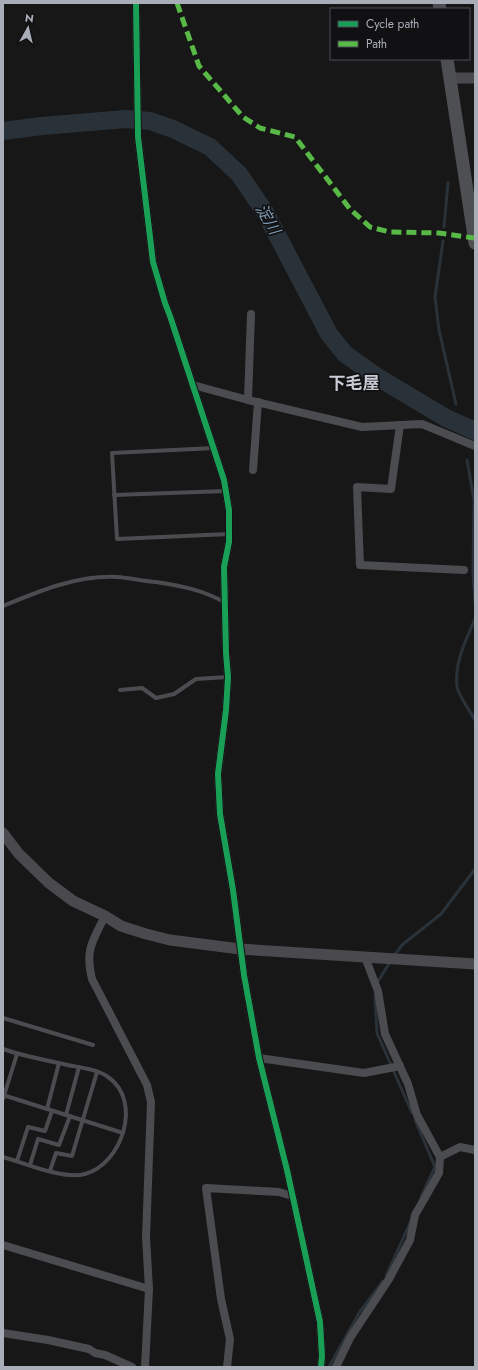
<svg xmlns="http://www.w3.org/2000/svg" width="478" height="1370" viewBox="0 0 478 1370" font-family="Jost,'Noto Sans JP',sans-serif">
  <style>
    .lines { fill: none; stroke-linecap: round; stroke-linejoin: round }
    .stream { stroke: #2a3239; stroke-width: 3 }
    .river { stroke: #2a3239; stroke-width: 18 }
    .lane { stroke: #4b4c50; stroke-width: 4 }
    .street { stroke: #4b4c50; stroke-width: 8 }
    .secondary { stroke: #4a4a4e; stroke-width: 11 }
    .primary { stroke: #4d4f52; stroke-width: 13 }
    .quiet { stroke: #58b947; stroke-width: 5; stroke-dasharray: 10 5; stroke-linecap: butt }
    .cycleway-casing { stroke: #111113; stroke-width: 8 }
    .cycleway { stroke: #1a9f57; stroke-width: 6 }
    .labels { text-anchor: middle; dominant-baseline: central; stroke-width: 3.5; stroke-linejoin: round; paint-order: stroke }
    .water-label { font-size: 16px; font-style: italic; fill: #7f9bb3; stroke: #111113 }
    .quarter-label { font-size: 17px; font-weight: bold; fill: #c9ccd4; stroke: #111113 }
  </style>
  <rect width="100%" height="100%" fill="#171717"/>
  <g class="lines">
    <g class="stream">
      <path d="M444 227 448 183"/>
      <path d="M443 241 435 297 439 330 456 404"/>
      <path d="M467 460 474 500 473 574 475 603"/>
      <path d="M475 619C466 640 454 663 457 687 458 694 471 713 475 720"/>
      <path d="M394 956 402 945 441 914 475 869"/>
      <path d="M377 983 390 962"/>
      <path d="M375 996 377 1033 412 1113"/>
      <path d="M415 1120 435 1167 421 1197"/>
      <path d="M386 1276 411 1221"/>
      <path d="M329 1367 359 1313 383 1281"/>
    </g>
    <path class="river" d="M3 131 42 126 126 119 150 121 173 129 210 147 239 174 265 212 329 334 345 354 379 378 446 418 475 431"/>
    <g class="lane">
      <path d="M214 448 112 453 117 539 229 534"/>
      <path d="M114 495 226 491"/>
      <path d="M3 606C39 591 77 575 117 577 130 578 143 581 156 582 182 586 203 590 226 603"/>
      <path d="M120 690 142 688 156 698 174 694 196 679 228 677"/>
      <path d="M3 1018 93 1045"/>
      <path d="M3 1049C26 1057 50 1061 73 1066 84 1068 99 1070 108 1077 143 1101 122 1164 85 1174 63 1180 25 1163 3 1157"/>
      <path d="M3 1095 123 1133"/>
      <path d="M3 1099 17 1054"/>
      <path d="M47 1109 59 1063"/>
      <path d="M66 1115 79 1067"/>
      <path d="M17 1161 28 1127 45 1131 52 1111"/>
      <path d="M30 1165 38 1139 59 1145 70 1116"/>
      <path d="M50 1171 56 1153 72 1156 97 1072"/>
    </g>
    <g class="street">
      <path d="M136 3 138 137 153 262 165 303 170 316 224 480 229 510V542L224 567 226 653 228 677 226 710 218 774 220 814 233 890 244 975 259 1058 287 1170 320 1322 322 1356 321 1367"/>
      <path d="M193 385 248 400 362 427 422 424 475 446"/>
      <path d="M248 400 251 314"/>
      <path d="M400 425 391 489 357 487 360 565 464 570"/>
      <path d="M253 470 258 402"/>
      <path d="M105 916C92 942 85 950 92 979L147 1085 151 1102 146 1237 149 1289 145 1367"/>
      <path d="M259 1058 364 1073 400 1066"/>
      <path d="M440 1157 460 1147 475 1150"/>
      <path d="M3 1245 149 1289"/>
      <path d="M3 1333 48 1340 89 1349 95 1353 105 1355 132 1367"/>
      <path d="M227 1367 230 1339 221 1299 206 1188 279 1192 292 1196"/>
      <path d="M336 1367 350 1338 389 1279 410 1240 415 1215 439 1173 440 1157 417 1115 408 1084 385 1034 378 991 365 957"/>
    </g>
    <g class="secondary">
      <path d="M450 78H475"/>
      <path d="M3 833 19 854 49 883 73 901 105 916 121 926 146 934 170 940 240 949 475 964"/>
    </g>
    <g class="primary">
      <path d="M439 3 440 9"/>
      <path d="M447 59 475 243"/>
    </g>
    <path class="quiet" d="M177 3 199 66 243 117 260 128 295 137 350 209 370 227 390 232 439 233 474 238"/>
    <defs>
      <path id="cycleway" d="M136 3 138 137 153 262 165 303 170 316 224 480 229 510V542L224 567 226 653 228 677 226 710 218 774 220 814 233 890 244 975 259 1058 287 1170 320 1322 322 1356 321 1367"/>
    </defs>
    <use href="#cycleway" class="cycleway-casing"/>
    <use href="#cycleway" class="cycleway"/>
  </g>
  <g class="labels">
    <g class="water-label">
      <text transform="translate(268 219) rotate(60)">淀川</text>
    </g>
    <g class="quarter-label">
      <text x="354" y="383">下毛屋</text>
    </g>
  </g>
  <rect width="478" height="1370" fill="none" stroke="#a8adb8" stroke-width="8"/>
  <rect x="330" y="8" width="140" height="52" fill="#111113" stroke="#4d4f55"/>
  <rect x="338" y="21" width="20" height="6" fill="#1a9f57" stroke="#4d4f55"/>
  <text x="366" y="28" font-size="12" fill="#a8adb8">Cycle path</text>
  <rect x="338" y="41" width="20" height="6" fill="#58b947" stroke="#4d4f55"/>
  <text x="366" y="48" font-size="12" fill="#a8adb8">Path</text>
  <g transform="translate(28 28) rotate(8)" stroke="#111113" stroke-width="3" paint-order="stroke">
  <path d="M0-3L7 15L0 10L-7 15Z" fill="#a8adb8"/>
  <text y="-6" font-size="11" font-weight="bold" text-anchor="middle" fill="#a8adb8">N</text>
  </g>
</svg>
